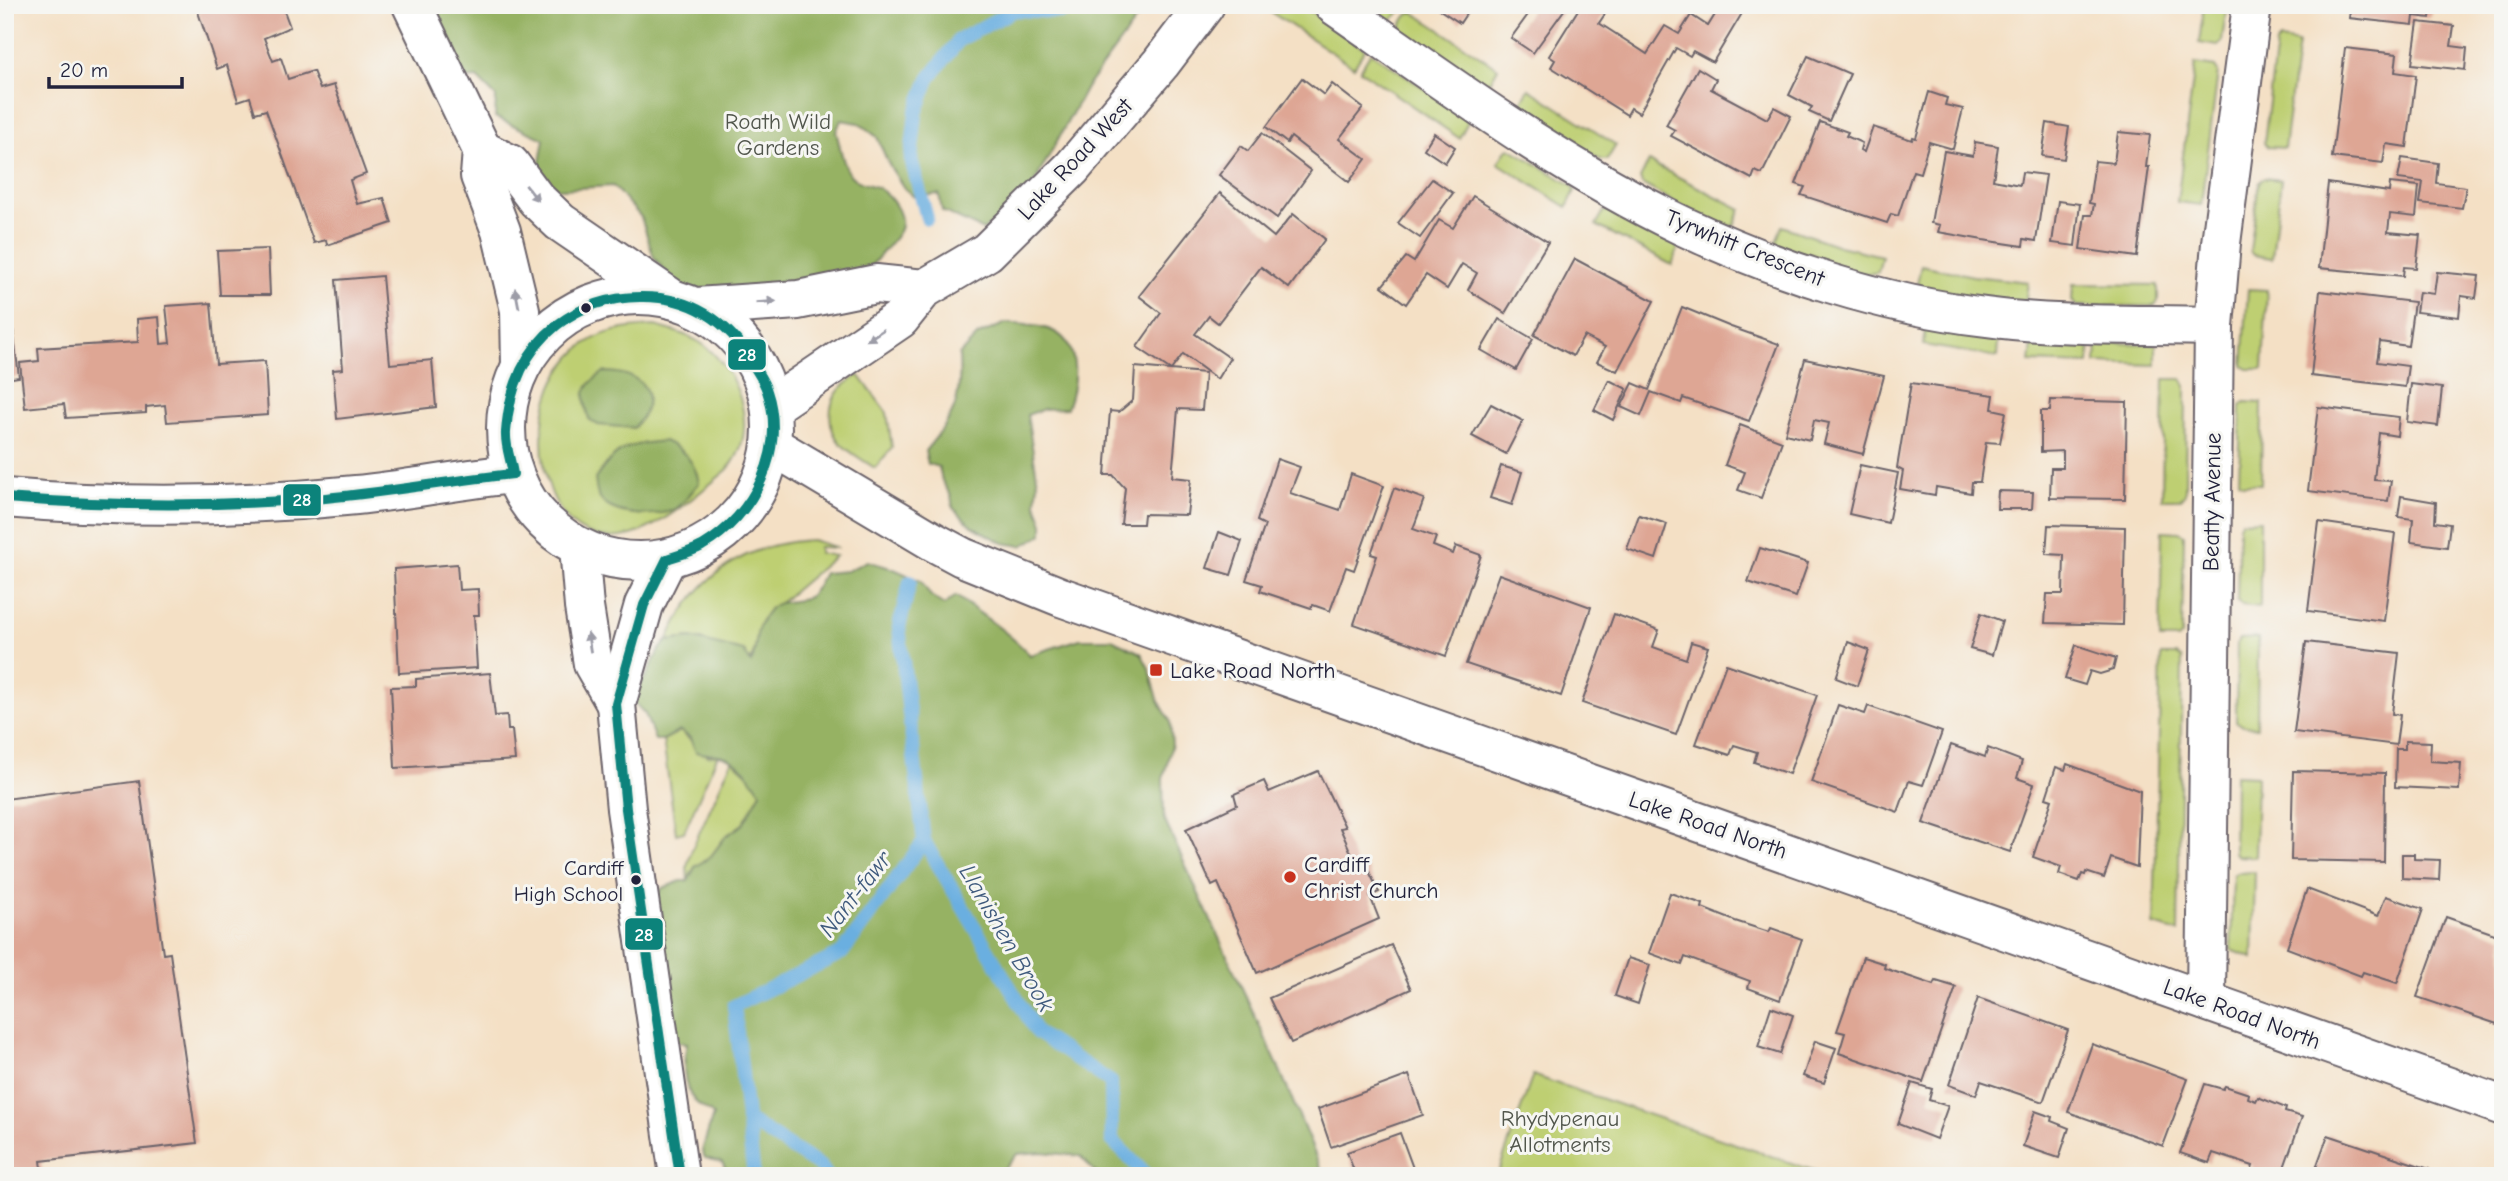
<svg xmlns="http://www.w3.org/2000/svg" width="2508" height="1181" viewBox="0 0 2508 1181" font-family="'Comic Neue',sans-serif">
  <style>
    .green { fill: #becf72; stroke: #707856; stroke-width: 2 }
    .forest { fill: #96b264; stroke: #5c6a50; stroke-width: 2 }
    .lines { fill: none; stroke-linecap: round; stroke-linejoin: round }
    .stream { stroke: #6aafe0; stroke-width: 14 }
    .building { fill: #dea694 }
    .minor-casing { stroke: #6c646b; stroke-width: 42 }
    .minor { stroke: #fff; stroke-width: 38 }
    .bus-1-casing { stroke: #f6f6f2; stroke-width: 16 }
    .bus-1 { stroke: #0c837b; stroke-width: 10 }
    .oneway { fill: #9c9ca7 }
    .bus-dot { fill: #22223b; stroke: #f6f6f2; stroke-width: 2.5 }
    .poi-dot { fill: #c8321e; stroke: #f6f6f2; stroke-width: 2.5 }
    .labels { text-anchor: middle; dominant-baseline: central; stroke-width: 6; stroke-linejoin: round; paint-order: stroke }
    .bus-label { font-size: 21px; fill: #22223b; stroke: #f6f6f2; text-anchor: end }
    .park-label { font-size: 23px; fill: #51564c; stroke: #f6f6f2 }
    .street-label { font-size: 23px; fill: #22223b; stroke: #f6f6f2 }
    .poi-label { font-size: 23px; fill: #22223b; stroke: #f6f6f2; text-anchor: start }
    .water-label { font-size: 24px; font-style: italic; fill: #3f5a7d; stroke: #f6f6f2 }
    .line-badge { stroke: #f6f6f2; stroke-width: 2.5 }
    .badge-label { font-size: 19px; text-anchor: middle; font-weight: bold; fill: #fff }
  </style>
  <rect width="100%" height="100%" fill="#f6f6f2"/>
  <filter id="ink" filterUnits="userSpaceOnUse"><feTurbulence type="fractalNoise" baseFrequency=".0143" numOctaves="2"/><feDisplacementMap in="SourceGraphic" scale="14" xChannelSelector="R" yChannelSelector="G"/><feConvolveMatrix kernelMatrix="1 2 1 2 8 2 1 2 1" color-interpolation-filters="sRGB"/></filter>
  <filter id="wash" filterUnits="userSpaceOnUse"><feTurbulence type="fractalNoise" baseFrequency=".00686" numOctaves="4" result="noise"/><feDisplacementMap in="SourceGraphic" scale="28" xChannelSelector="R" yChannelSelector="G"/><feGaussianBlur stdDeviation="1.57" result="paint"/><feColorMatrix in="noise" values="0 0 0 0 0 0 0 0 0 0 0 0 0 0 0 0 0 1.4 0 .05"/><feComposite in="paint" operator="in"/></filter>
  <g filter="url(#wash)">
    <rect width="100%" height="100%" fill="#f4e0c5"/>
    <g class="green">
      <path d="M1269 5H1301L1365 49 1354 67 1266 9Z"/>
      <path d="M1364 5H1403V10L1389 22Z"/>
      <path d="M2204 5H2227L2222 41 2218 46 2199 43Z"/>
      <path d="M1413 12 1498 68 1490 82 1479 84 1401 30C1401 22 1406 14 1413 12Z"/>
      <path d="M2280 40 2298 43 2284 148 2268 147 2264 143 2276 44Z"/>
      <path d="M1371 52 1465 116 1468 122 1459 138 1360 70Z"/>
      <path d="M2195 64 2215 67 2218 72 2201 205 2177 202Z"/>
      <path d="M1529 89 1616 145 1607 160H1601L1521 110V103Z"/>
      <path d="M1510 148 1573 186 1575 191 1567 207 1498 163 1506 150Z"/>
      <path d="M1649 162 1741 209 1734 226C1715 228 1661 194 1642 184L1640 178Z"/>
      <path d="M2263 178 2281 180 2272 258 2253 255 2250 251 2259 182Z"/>
      <path d="M1610 209 1676 244 1678 250 1672 265 1596 225 1604 211Z"/>
      <path d="M1782 226 1839 246 1882 256 1878 272C1863 280 1799 255 1780 250L1776 242Z"/>
      <path d="M1921 265 1973 276 2028 282 2026 298 2023 303 1965 296 1922 287 1917 283Z"/>
      <path d="M2073 284 2158 285V301L2155 306H2077L2072 301Z"/>
      <path d="M2248 289 2267 290 2263 369H2248L2243 366Z"/>
      <path d="M655 326C673 331 690 335 705 346 740 374 761 433 727 470 703 490 661 527 631 535 548 556 529 449 550 392 555 376 568 359 580 348 601 330 629 327 655 326Z"/>
      <path d="M1932 327 1995 337 1998 342 1997 357 1923 345 1925 329Z"/>
      <path d="M2039 341 2090 342 2089 364 2030 362 2032 345Z"/>
      <path d="M2097 343 2156 344V365L2096 363Z"/>
      <path d="M859 375 887 413 892 448 875 468C864 461 852 454 842 445 827 430 826 404 841 388 846 383 853 379 859 375Z"/>
      <path d="M2164 379H2182L2186 386 2185 495 2181 499H2162Z"/>
      <path d="M2245 402 2262 403 2261 484H2244L2239 481 2241 406Z"/>
      <path d="M2260 520V607L2241 605 2237 600 2239 526 2241 521Z"/>
      <path d="M2162 531 2179 532 2184 535 2182 635 2178 639H2160Z"/>
      <path d="M812 540 838 548 819 547V553L835 556 781 602 769 609 750 663 703 640 690 638 667 641C695 579 743 543 812 540Z"/>
      <path d="M2258 638 2257 727 2243 726 2236 721 2237 644 2239 639Z"/>
      <path d="M2161 655H2177L2182 659 2178 932 2154 925Z"/>
      <path d="M680 731 708 756 718 754 684 832 676 834 663 740Z"/>
      <path d="M732 760 746 772 762 792 743 824 726 836 711 856 695 867 688 881 687 866 692 849Z"/>
      <path d="M2235 775 2257 776 2255 857 2238 856 2234 852Z"/>
      <path d="M2255 872 2253 958 2231 950 2233 876 2236 873Z"/>
      <path d="M1533 1075 1558 1084 1830 1176H1497Z"/>
    </g>
    <g class="forest">
      <path d="M429 5H1147L1086 88 1026 198 983 230 942 211 939 194 914 197 904 188 889 165 877 137 859 123 841 120 836 132C840 144 842 163 849 173 855 183 869 184 878 188 892 196 908 218 898 233 889 247 876 258 867 272L698 302 680 290 654 258 641 217 613 186 562 189 550 186 539 168 544 139 495 117 496 97 477 78 463 79Z"/>
      <path d="M1006 323C1021 325 1042 325 1055 332 1081 346 1076 385 1067 408L1044 409 1027 415 1038 483 1036 503 1043 524V534L1022 546 1003 543 972 526 953 508 951 496 942 481 939 467 928 464 925 451C955 415 962 402 959 355L978 335Z"/>
      <path d="M604 372C626 372 655 380 646 409 644 416 637 423 634 428L598 425 589 419C582 395 581 387 604 372Z"/>
      <path d="M664 441C684 450 695 461 699 483 692 491 683 506 673 510 654 518 608 517 598 495 596 491 596 483 595 479 616 448 627 444 664 441Z"/>
      <path d="M867 561 894 569 921 581 931 596 944 605 956 596C982 615 1008 632 1030 655L1080 639H1112L1141 653 1150 670 1158 699 1170 721 1172 744 1163 779 1164 819 1279 1068 1324 1176H1099L1080 1156 1042 1152 1017 1154 998 1176H729L722 1162 705 1158 702 1151 713 1115C708 1110 698 1106 694 1100 682 1085 683 1061 687 1043L665 1041 646 916 662 888 681 881H688L695 867 711 856 726 836 743 824 761 792C751 778 738 758 719 755 711 753 704 755 696 752L690 738 680 731 663 740H655L645 714 630 698 647 675 659 650 667 641 690 638 744 651 751 663C759 646 752 630 768 611 777 599 791 603 804 599 814 595 819 582 824 573L847 571Z"/>
    </g>
    <g class="lines">
      <g class="stream">
        <path d="M927 218 911 159 916 113 929 79 959 40 1014 10 1062 12 1074 5"/>
        <path d="M924 841 1037 1033 1111 1082 1112 1140 1147 1176"/>
        <path d="M747 1120 821 1167 827 1176"/>
        <path d="M754 1176 734 1006 842 953 924 841 899 627 910 582"/>
      </g>
    </g>
    <g id="blocks">
      <g class="building">
        <path d="M223 5H290L283 8 290 27 264 38 273 61 281 58 288 79 313 71 320 89 334 85 366 174 350 180 357 204 384 198 392 223 327 245 326 240 314 243 266 110 255 113 250 97 238 101 227 65 217 69 198 12Z"/>
        <path d="M1443 5H1472L1460 23 1440 10Z"/>
        <path d="M1535 5 1567 6 1533 53 1511 38Z"/>
        <path d="M1581 5H1592L1605 14 1599 23 1647 54 1665 26 1679 34 1691 15 1708 26 1721 5H1747L1713 62 1693 51 1690 56 1676 48 1639 113 1631 108 1627 115 1551 67 1555 60 1549 56Z"/>
        <path d="M2351 5H2432L2430 18 2414 16 2413 25 2349 18Z"/>
        <path d="M2418 22 2454 26 2451 46 2467 48 2465 70 2412 64Z"/>
        <path d="M2345 48 2397 54 2395 72 2416 75 2407 147 2386 144 2383 163 2332 157Z"/>
        <path d="M1808 56 1850 74 1829 121 1809 112 1812 107 1789 95Z"/>
        <path d="M1698 68 1716 79 1711 89 1767 119 1774 107 1791 116 1762 174 1755 171 1752 179 1671 136 1675 130 1666 125Z"/>
        <path d="M1302 78 1324 95 1332 84 1363 108 1339 139 1366 159 1349 182 1291 137 1287 143 1266 127Z"/>
        <path d="M1929 92 1947 98 1945 105 1963 109 1953 149 1929 142 1920 173 1913 171 1898 216 1891 214 1887 223 1801 195 1805 187 1796 184 1820 122 1848 132 1846 136 1862 143 1860 150 1864 152 1873 127 1912 140 1913 137 1916 138Z"/>
        <path d="M2047 123 2069 127 2064 159 2042 156Z"/>
        <path d="M2118 132 2150 135 2146 167H2149L2137 257 2080 249 2085 215H2092L2094 204 2089 203 2095 161 2114 163Z"/>
        <path d="M1262 133 1311 171 1277 218 1219 175 1241 146 1248 151Z"/>
        <path d="M1434 133 1455 147 1445 163 1424 149Z"/>
        <path d="M1975 142 1998 146 1993 180 2020 185 2022 172 2046 175 2036 241 2024 239 2023 246 1983 240 1938 232 1940 225 1931 223 1944 151 1973 156Z"/>
        <path d="M2402 158 2438 163 2436 183 2466 187 2462 208 2420 203 2423 182 2398 179Z"/>
        <path d="M1432 179 1453 193 1420 238 1398 223Z"/>
        <path d="M2328 183 2389 192 2390 183 2419 186 2416 217 2390 214 2388 232 2420 235 2416 268 2404 267 2403 276 2319 268Z"/>
        <path d="M1220 193 1274 237 1293 214 1325 239 1289 288 1261 267 1218 323 1209 316 1195 334 1230 358 1217 379 1183 354 1171 370 1137 347 1161 313 1139 296Z"/>
        <path d="M1473 196 1548 242 1505 313 1468 290 1477 273 1462 264 1447 289 1426 275 1406 304 1382 286 1406 257 1414 262 1439 220 1453 228Z"/>
        <path d="M2058 201 2080 204 2075 246 2052 243Z"/>
        <path d="M5 211H9L10 234H5Z"/>
        <path d="M268 249 270 295H220L217 251Z"/>
        <path d="M1575 259 1654 301 1617 371 1597 362 1605 347 1584 336 1573 356 1534 335Z"/>
        <path d="M2437 272 2479 276 2476 298 2461 296 2459 317 2416 312 2419 292 2434 294Z"/>
        <path d="M382 276 390 364 432 360 436 407 337 419 333 370 343 369 336 280Z"/>
        <path d="M2320 291 2414 302 2408 346 2380 342 2377 362 2408 366 2405 387 2311 376Z"/>
        <path d="M211 303 216 364 265 361 268 415 167 422 165 405 146 407V413L66 418 64 404 25 408 20 363 39 361 38 348 138 342 137 319 159 317 161 344 170 343 166 306Z"/>
        <path d="M1682 307 1731 327 1779 344 1749 421 1683 398 1681 403 1651 392 1641 416 1621 407 1633 383 1649 390Z"/>
        <path d="M1499 319 1533 339 1516 370 1481 350Z"/>
        <path d="M13 329 19 377 5 379V330Z"/>
        <path d="M1805 359 1884 376 1863 454 1824 444 1829 423 1814 420 1810 440 1785 434Z"/>
        <path d="M1135 367 1205 373 1202 410 1178 409 1172 477 1191 479 1187 515 1144 514 1143 524H1121L1125 488 1113 475H1105L1110 411 1119 412 1133 400Z"/>
        <path d="M1609 380 1627 389 1613 420 1594 410Z"/>
        <path d="M1911 383 1994 395 1992 409 2006 412 2000 443 1986 442 1980 482H1972L1971 493 1936 487 1935 495 1900 489 1903 471 1897 468Z"/>
        <path d="M2411 384 2442 388 2438 426 2407 422Z"/>
        <path d="M2051 400 2127 402 2125 499 2050 498 2051 468H2063V451L2041 452V411H2050Z"/>
        <path d="M1491 404 1523 421 1506 454 1472 436Z"/>
        <path d="M2318 407 2399 417 2397 436 2379 433 2374 480 2391 481 2388 501 2308 491Z"/>
        <path d="M1740 425 1782 441 1761 498 1738 490 1745 472 1725 465Z"/>
        <path d="M1277 459 1300 467 1290 493 1340 510 1351 474 1384 486 1354 570 1346 567 1330 611 1313 605 1311 608 1260 591 1262 585 1246 580 1265 525 1257 521Z"/>
        <path d="M1860 465 1898 473 1888 523 1849 514Z"/>
        <path d="M1501 466 1522 472 1512 505 1490 498Z"/>
        <path d="M1394 488 1424 499 1413 529 1436 537 1433 546 1453 554 1456 546 1481 555 1446 656 1354 624 1377 556 1371 554Z"/>
        <path d="M1998 491 2033 492 2032 509H1997Z"/>
        <path d="M2401 496 2436 502 2435 522 2450 524 2447 547 2411 542 2413 519 2398 517Z"/>
        <path d="M1639 515 1667 524 1656 559 1627 549Z"/>
        <path d="M2319 522 2395 533 2384 621 2308 611Z"/>
        <path d="M2048 525 2125 527 2123 625 2045 623 2047 594H2063L2064 555 2046 554Z"/>
        <path d="M1219 532 1242 541 1231 575 1207 568Z"/>
        <path d="M1760 548 1808 563 1796 597 1748 582Z"/>
        <path d="M457 564 459 590 478 589 479 615H474L477 668 399 673 394 569Z"/>
        <path d="M1499 574 1591 607 1561 696 1466 664Z"/>
        <path d="M1981 613 2002 621 1992 655 1970 649Z"/>
        <path d="M1614 614 1659 630 1653 647 1686 659 1691 642 1708 647 1676 735 1582 703Z"/>
        <path d="M1848 642 1869 650 1857 686 1836 678Z"/>
        <path d="M2306 642 2399 653 2392 714 2400 715 2396 745 2294 732Z"/>
        <path d="M2076 645 2116 658 2113 670 2100 674 2090 671 2085 685 2065 679Z"/>
        <path d="M1726 664 1817 695 1789 774 1754 762 1757 752 1734 745 1730 755 1696 744Z"/>
        <path d="M490 673 495 716 507 715 508 730H512L515 760 395 768 391 687 416 686V679Z"/>
        <path d="M1838 705 1865 714 1868 706 1942 732 1923 785 1909 781 1898 812 1811 782Z"/>
        <path d="M2405 741 2431 742 2430 761 2461 763 2459 790 2395 787 2396 749H2405Z"/>
        <path d="M1951 745 1985 757 1988 748 2022 761 2017 778 2034 784 2010 852 1923 823Z"/>
        <path d="M2067 764 2140 791 2137 867 2111 858 2104 878 2086 872 2085 875 2082 874 2079 881 2059 874 2061 867 2033 857 2052 800 2046 798 2056 767 2065 770Z"/>
        <path d="M1318 771 1345 827 1340 828 1359 871 1367 867 1379 892 1370 896 1379 919 1257 973 1218 883 1212 886 1186 829 1237 805 1234 794 1264 781 1269 792Z"/>
        <path d="M2293 771 2385 773 2384 862 2291 860Z"/>
        <path d="M139 781 163 954 170 953 197 1143 41 1161 43 1176H5V799Z"/>
        <path d="M2402 854H2414V859L2440 860 2439 880 2402 878Z"/>
        <path d="M2307 889 2378 916 2386 896 2423 909 2397 983 2363 972 2361 976 2287 948Z"/>
        <path d="M1670 893 1703 904 1702 908 1735 921 1769 932 1771 928 1802 939 1780 1000 1748 988 1750 981 1685 957 1682 965 1649 953Z"/>
        <path d="M2446 917 2503 937V1026L2417 997Z"/>
        <path d="M1391 945 1411 989 1291 1043 1269 998Z"/>
        <path d="M1863 957 1885 964 1884 968 1934 985 1936 981 1956 987 1923 1082 1839 1053 1845 1033 1837 1031Z"/>
        <path d="M1628 958 1650 965 1638 1004 1615 996Z"/>
        <path d="M1978 998 2068 1030 2043 1102 1981 1081 1976 1095 1949 1085Z"/>
        <path d="M1771 1007 1793 1015 1780 1054 1758 1047Z"/>
        <path d="M1815 1041 1836 1048 1824 1083 1803 1076Z"/>
        <path d="M2092 1044 2188 1079 2163 1146 2068 1112Z"/>
        <path d="M1409 1075 1423 1115 1331 1147 1318 1109Z"/>
        <path d="M1912 1083 1932 1089 1929 1100 1948 1106 1936 1139 1898 1124Z"/>
        <path d="M2205 1084 2223 1089 2225 1086 2249 1094 2248 1098 2256 1101 2258 1097 2286 1108 2285 1112 2302 1117 2281 1176H2250L2253 1166 2213 1153 2209 1163 2180 1153Z"/>
        <path d="M2035 1111 2052 1117 2051 1121 2069 1128 2059 1158 2023 1146Z"/>
        <path d="M1400 1133 1414 1171 1400 1176H1356L1347 1152Z"/>
        <path d="M2328 1135 2429 1169 2427 1176H2313Z"/>
      </g>
    </g>
  </g>
  <g filter="url(#ink)">
    <use href="#blocks" fill-opacity="0" stroke="#6c646b" stroke-width="2"/>
    <g class="lines">
      <defs>
        <g id="minor">
          <path d="M412 5 482 150 480 176 501 231 520 310 521 366"/>
          <path d="M1334 5C1445 82 1561 168 1683 226 1776 270 1884 305 1986 317 2061 327 2138 324 2214 326"/>
          <path d="M482 150 510 164 536 199 560 222 668 296"/>
          <circle cx="639" cy="428" r="133"/>
          <path d="M697 307 798 300 876 284 924 289"/>
          <path d="M772 406 900 319 924 289 987 252 1072 168 1161 63 1205 5"/>
          <path d="M773 446 934 542 962 557 1061 597 2503 1106"/>
          <path d="M5 498C122 508 239 507 356 495 408 490 461 479 513 474"/>
          <path d="M579 547 584 607 593 664 616 704"/>
          <path d="M667 559 644 605 616 704 626 809 679 1176"/>
          <path d="M2206 1001 2214 326 2221 243 2252 5"/>
        </g>
      </defs>
      <use href="#minor" class="minor-casing"/>
      <use href="#minor" class="minor"/>
      <defs>
        <path id="bus-1" d="M5 498C108 506 210 507 313 499 380 494 446 481 513 474 511 460 505 446 506 432 509 389 523 352 557 325 582 306 609 297 640 297 689 296 729 320 752 363 757 372 764 381 767 391 787 450 754 516 702 546 691 552 679 555 667 559L644 605 616 704 626 809 680 1176"/>
      </defs>
      <use href="#bus-1" class="bus-1-casing"/>
      <use href="#bus-1" class="bus-1"/>
    </g>
    <defs><path id="oneway-solid" d="M-6-.8H1V-3.2L6.5 0L1 3.2V.8H-6Z" transform="scale(1.75)"/></defs>
    <g class="oneway">
      <use href="#oneway-solid" transform="translate(532 193) rotate(51)"/>
      <use href="#oneway-solid" transform="translate(517 298) rotate(-101)"/>
      <use href="#oneway-solid" transform="translate(766 302) rotate(-4)"/>
      <use href="#oneway-solid" transform="translate(875 335) rotate(147)"/>
      <use href="#oneway-solid" transform="translate(589 642) rotate(-99)"/>
    </g>
  </g>
  <g class="bus-dot">
    <circle cx="586" cy="308" r="6"/>
    <circle cx="636" cy="880" r="6"/>
  </g>
  <g class="poi-dot">
    <rect x="1149" y="663" width="14" height="14" rx="3.5"/>
    <circle cx="1290" cy="877" r="7"/>
  </g>
  <g class="labels">
    <g class="bus-label">
      <text x="623" y="868">Cardiff<tspan x="623" dy="26">High School</tspan></text>
    </g>
    <g class="park-label">
      <text x="778" y="121">Roath Wild<tspan x="778" dy="26">Gardens</tspan></text>
      <text x="1560" y="1118">Rhydypenau<tspan x="1560" dy="26">Allotments</tspan></text>
    </g>
    <g class="street-label">
      <text transform="translate(1075 159) rotate(-47)">Lake Road West</text>
      <text transform="translate(1745 248) rotate(22)">Tyrwhitt Crescent</text>
      <text transform="translate(2212 502) rotate(-89)">Beatty Avenue</text>
      <text transform="translate(1708 825) rotate(19)">Lake Road North</text>
      <text transform="translate(2242 1014) rotate(20)">Lake Road North</text>
    </g>
    <g class="poi-label">
      <text x="1170" y="670">Lake Road North</text>
      <text x="1304" y="864">Cardiff<tspan x="1304" dy="26">Christ Church</tspan></text>
    </g>
    <g class="water-label">
      <text transform="translate(855 894) rotate(-52)">Nant-fawr</text>
      <text transform="translate(1007 938) rotate(60)">Llanishen Brook</text>
    </g>
  </g>
  <g class="line-badge">
    <rect x="727" y="338" width="40" height="33" rx="7" fill="#0c837b"/>
    <rect x="282" y="483" width="40" height="34" rx="7" fill="#0c837b"/>
    <rect x="624" y="917" width="40" height="34" rx="7" fill="#0c837b"/>
  </g>
  <g class="badge-label">
    <text x="747" y="361">28</text>
    <text x="302" y="506">28</text>
    <text x="644" y="941">28</text>
  </g>
  <rect width="2508" height="1181" fill="none" stroke="#f6f6f2" stroke-width="28"/>
  <path d="M49 77v10h133v-10" fill="none" stroke="#22223b" stroke-width="3.5"/>
  <text x="60" y="77" font-size="21" fill="#22223b" stroke="#f6f6f2" stroke-width="5" paint-order="stroke">20 m</text>
</svg>
